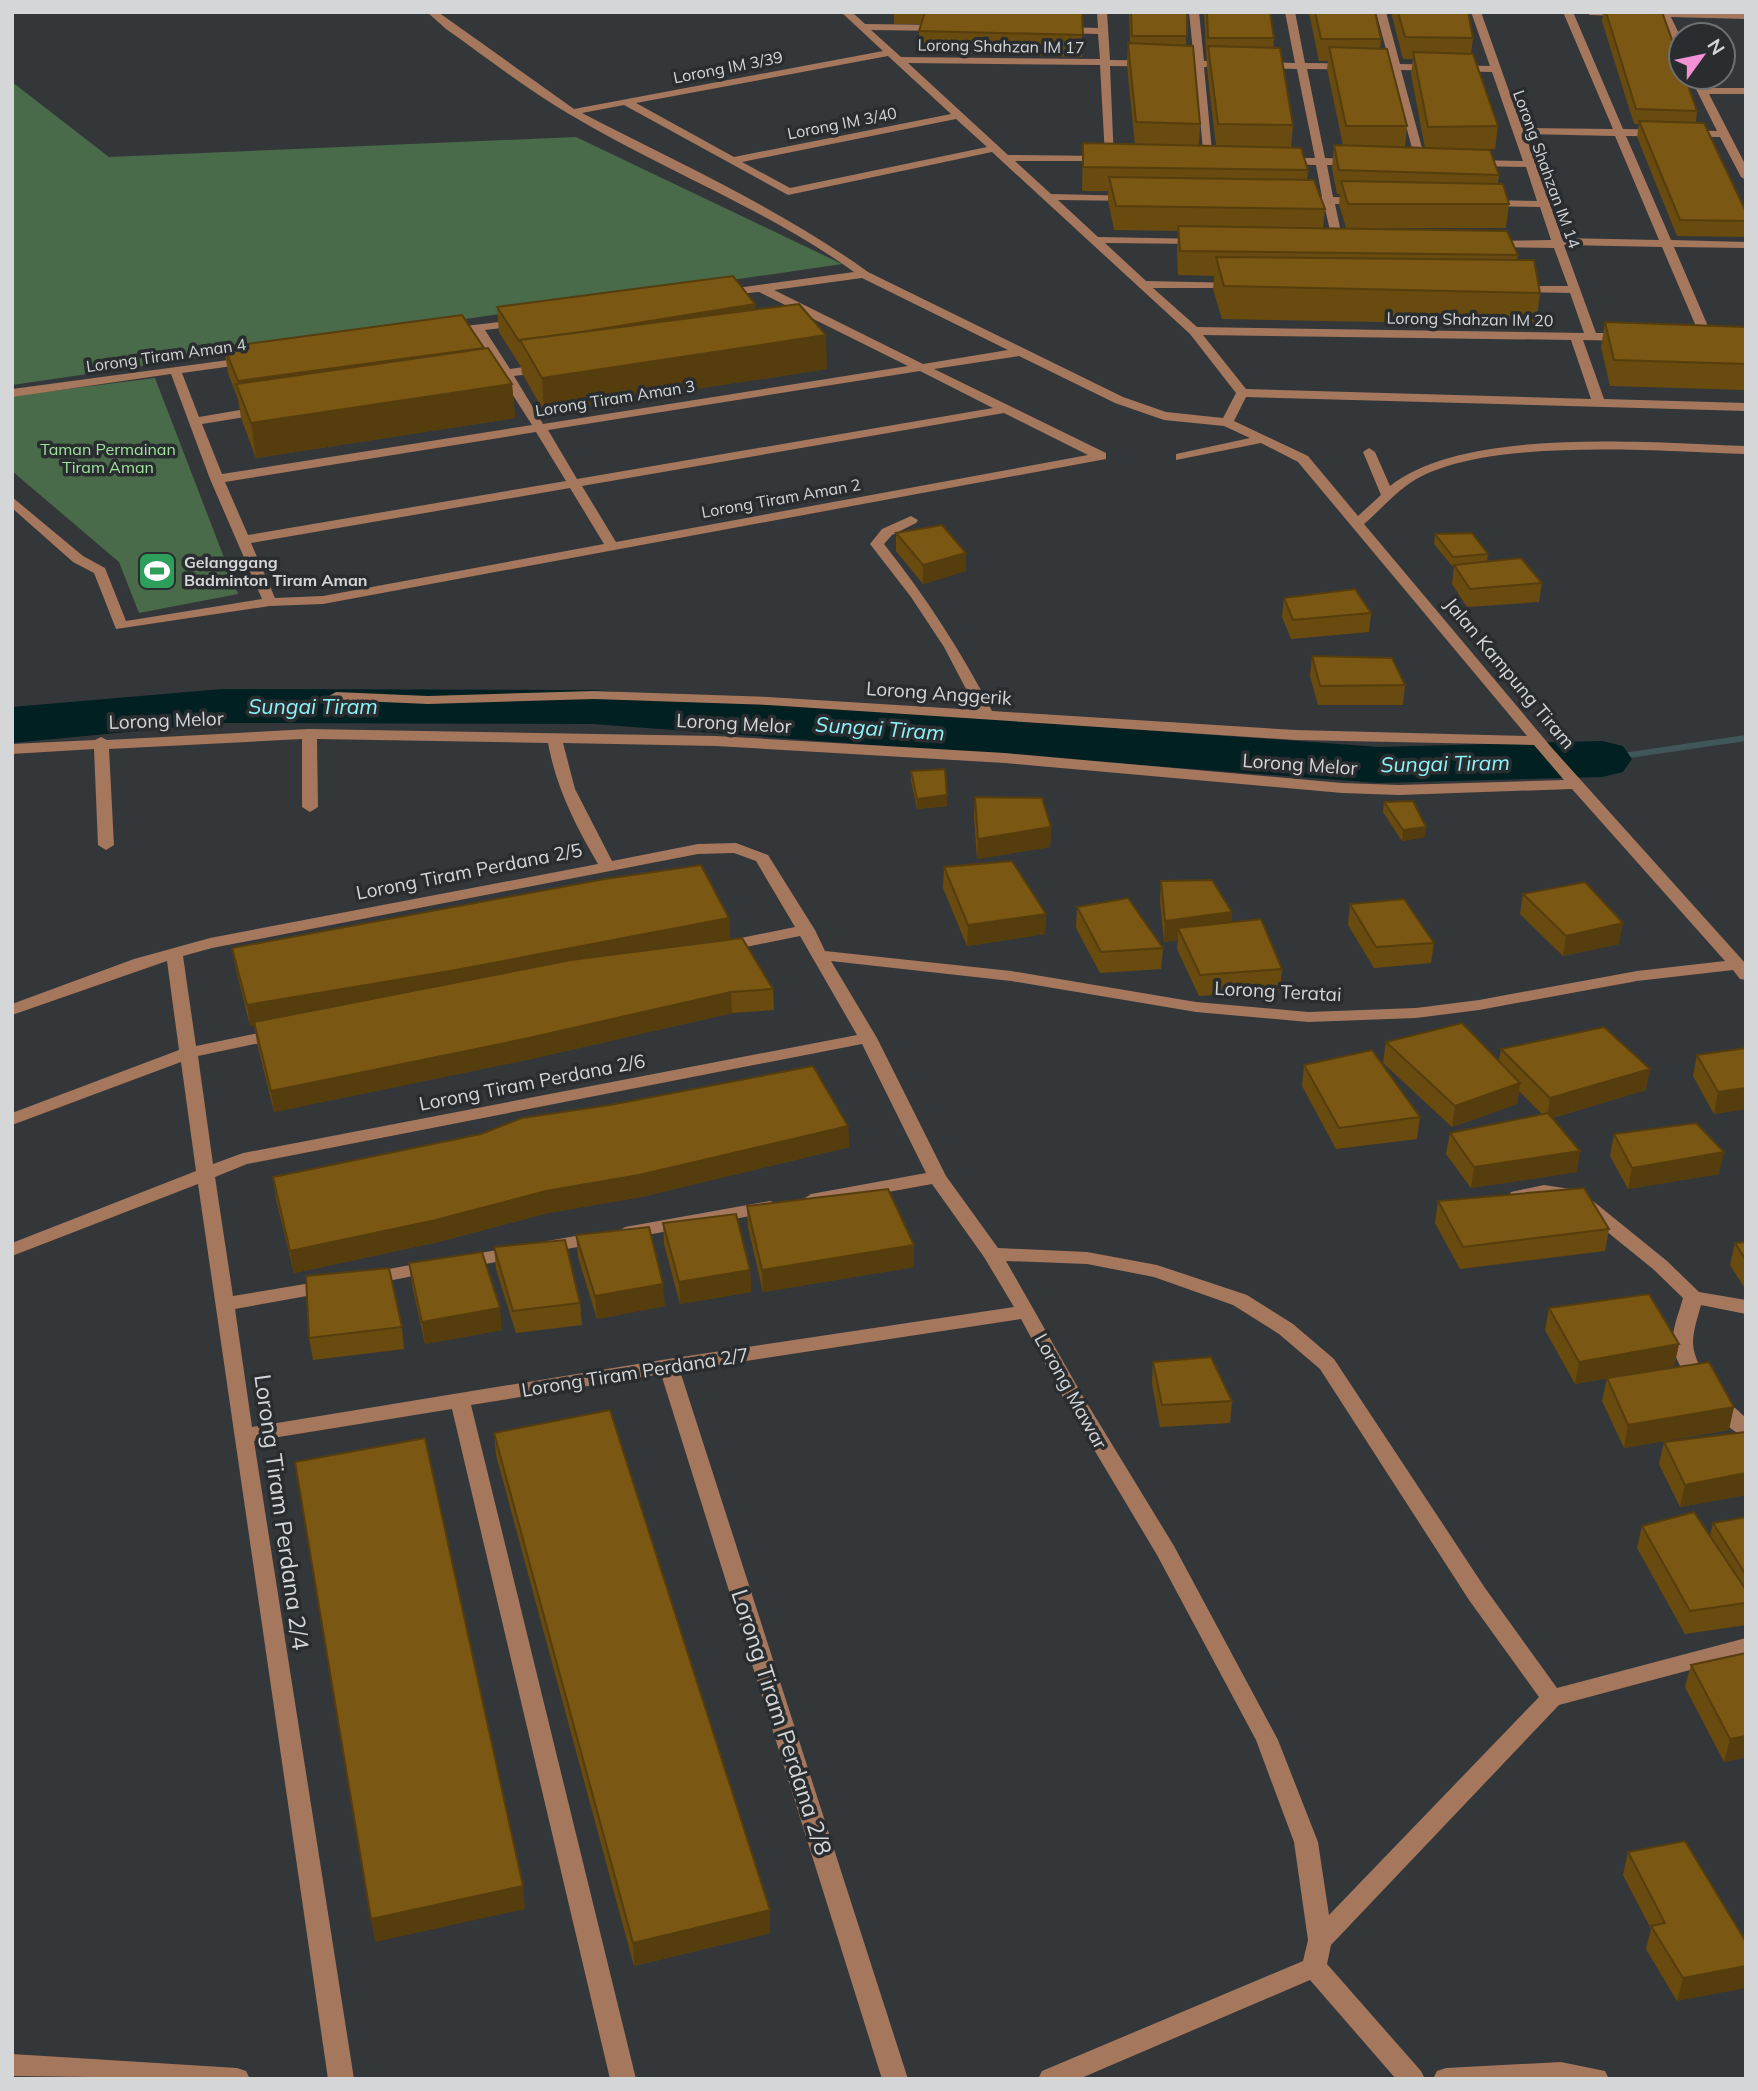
<svg xmlns="http://www.w3.org/2000/svg" width="1758" height="2091" viewBox="0 0 1758 2091" font-family="Mulish,sans-serif">
  <style>
    .green { fill: #4a6b49 }
    .water { fill: #012022; stroke: #405759; stroke-width: 2 }
    .lines { fill: none; stroke-linecap: round; stroke-linejoin: round }
    .stream { fill: #405759; fill-rule: evenodd }
    .river { fill: #012022; fill-rule: evenodd }
    .minor { fill: #a5775d; fill-rule: evenodd }
    .wall { fill: #694b10 }
    .shaded-wall { fill: #553d0d }
    .building { fill: #7a5713; stroke: #553d0d; stroke-width: 2 }
    .labels { text-anchor: middle; dominant-baseline: central; stroke-width: 7; stroke-linejoin: round; paint-order: stroke }
    .far-street-label { font-size: 16px; fill: #d4d6d8; stroke: #2a2d30 }
    .far-park-label { font-size: 16px; fill: #9fe59c; stroke: #2a2d30 }
    .far-poi-label { font-size: 16px; font-weight: bold; fill: #d4d6d8; stroke: #2a2d30; text-anchor: start }
    .street-label { font-size: 19px; fill: #d4d6d8; stroke: #2a2d30 }
    .water-label { font-size: 21px; font-style: italic; fill: #8bf4f9; stroke: #2a2d30 }
    .near-street-label { font-size: 23px; fill: #d4d6d8; stroke: #2a2d30 }
  </style>
  <rect width="100%" height="100%" fill="#34373a"/>
  <g class="green">
    <path d="M12 82 109 157 576 137 842 264 12 385Z"/>
    <path d="M155 378 238 594 139 613 119 562 12 471V396Z"/>
  </g>
  <path class="water" d="M222 706 12 730V721Z"/>
  <g class="lines">
    <path class="stream" d="M1746 735V741L1602 762 1597 759 1602 756Z"/>
    <path class="river" d="M222 689 593 690 1380 747 1602 741 1623 746 1632 759 1623 772 1602 777 1380 783 593 724 222 723 12 743V707Z"/>
    <g class="minor">
      <path d="M427 12H438L574 109 883 51 841 12H852L865 24 942 25 947 28 942 31 871 30 901 57 1100 59 1098 34 1061 33 1056 30 1061 27 1098 28 1097 12H1107L1110 60 1194 61 1189 12H1199L1204 61H1230L1235 64 1230 67H1204L1213 162 1204 160 1195 67 1110 66 1114 161H1015L1051 194 1136 196V200L1132 201 1058 200 1098 237 1205 239V243L1201 244 1105 243 1146 281 1239 283V287L1235 288H1153L1197 327 1584 333 1570 293 1518 292 1512 289 1518 286H1568L1554 248 1492 247 1486 244 1492 241 1551 240 1540 207 1486 206 1481 203 1486 200 1537 201 1526 167 1471 166 1466 163 1471 160 1523 161 1492 72 1401 70 1426 163 1421 166 1416 163 1391 70 1307 69 1325 158 1356 159 1361 162 1356 165H1327L1333 197 1363 198 1368 201 1363 204H1335L1343 242 1333 244 1324 204 1300 203 1295 200 1300 197H1322L1316 165 1282 164 1277 161 1282 158H1315L1297 69 1262 68 1257 65 1262 62 1295 63 1285 12H1295L1305 63 1390 64 1376 12H1386L1400 64 1490 66 1471 12H1481L1522 128 1613 129 1563 12H1573L1623 129 1717 131 1690 77H1700L1706 88H1746V94H1709L1746 166V180L1741 177 1720 137 1626 136 1671 240 1746 242V248L1674 247 1713 338 1711 341 1701 338 1662 247 1564 245 1596 333H1623L1629 337 1623 341 1583 340 1604 399 1746 403V411L1246 397 1234 421 1308 456 1358 516 1381 495 1363 452 1369 448 1375 452 1390 486C1465 426 1652 443 1746 446V454C1658 451 1499 438 1422 476 1399 487 1383 508 1364 524L1552 748 1746 964V980L1740 979 1733 970 1637 981 1479 1010 1416 1018 1308 1022 1196 1012 1011 981 831 961 877 1038 946 1176 998 1248 1087 1252 1157 1265 1247 1295 1293 1324 1334 1359 1485 1588 1557 1688 1746 1638V1655L1559 1705 1331 1945 1327 1964 1421 2071 1425 2079H1396L1310 1980 1079 2079H1038L1042 2071 1303 1961 1308 1940 1294 1842 1256 1740 1157 1555 1065 1401 1021 1319 680 1371 908 2079H882L661 1374 471 1405 636 2079H610L452 1409 254 1441 354 2079H328L198 1184 12 1256V1243L196 1171 181 1062 12 1125V1113L179 1050 167 961 12 1015V1004L134 959 210 938 598 864C575 825 556 787 548 743L317 739 318 807 310 812 302 807V739L109 749 114 845 106 850 98 845 94 749 12 754V744L95 740 101 737 107 740 309 729 716 736 1005 753 1342 783 1399 785 1564 780 1534 745 1296 740 768 705 594 699 428 704 336 700 329 696 336 692 428 696 594 691 768 697 977 710 944 647 911 597 870 544 882 529 911 516 918 520 916 523 892 535 884 544C926 597 961 651 992 711L1296 730 1527 736 1298 462 1261 443 1176 460V454L1250 438 1224 426 1164 420 1115 403 1019 356 934 369 1106 453V459L323 604 270 606 116 629 94 573 73 562 12 508V497L83 556 105 568 126 621 262 599 210 479 171 374 12 397V389L251 357V363L247 364 182 373 199 417 264 406 270 410 264 414 202 424 222 474 532 425 502 378 482 381 476 377 498 371 474 332 444 335V329L448 328 525 319V325L485 330 510 369 544 364 550 368 544 372 514 376 543 424 908 366 759 292 718 296V292L722 290 854 272C765 208 662 170 569 114 526 89 486 57 446 29ZM888 56 951 114 734 157 636 103ZM908 63 1100 65 1105 156 1008 155ZM624 105 788 195 992 152 1190 334 1236 393 1223 418 1166 412 1123 397 868 272C779 208 679 163 582 113ZM956 119 987 147 790 188 742 162ZM1525 134 1615 136 1659 240 1562 238ZM862 278 1008 350 923 364 774 290ZM1203 335 1571 340 1591 399 1246 389ZM920 371 993 408 577 479 548 430ZM1004 413 1088 455 616 542 582 486ZM536 432 566 481 248 535 225 482ZM570 488 604 544 323 596 275 598 251 543ZM563 743 716 746 1005 763 1342 793 1399 795 1572 789 1725 961 1637 971 1479 1000 1416 1008 1308 1012 1196 1002 1011 971 825 951 815 930 768 855 736 843 698 844 612 861 575 789ZM734 853 756 861 795 927 721 942 713 947 721 952 800 936 857 1035 243 1153 213 1164 198 1056 284 1038 287 1034 278 1029 196 1046 183 956 212 948 698 854ZM862 1044 926 1173 811 1194 802 1200 811 1206 932 1184 984 1257 1014 1307 668 1359 252 1427 235 1309 329 1292 336 1291 339 1286 336 1281 329 1280 233 1296 215 1177 247 1164ZM1006 1261 1087 1264 1154 1277 1233 1305 1279 1334 1320 1369 1469 1600 1539 1697 1329 1915 1318 1842 1278 1740 1174 1546 1085 1400Z"/>
      <path d="M1585 12 1746 13V19L1671 17 1681 38V51L1676 48 1661 17 1590 15Z"/>
      <path d="M1544 1185 1570 1189 1588 1197 1667 1261 1699 1292 1746 1300V1314L1701 1305C1698 1317 1693 1330 1693 1343 1694 1372 1727 1400 1746 1418V1437C1722 1430 1676 1371 1673 1346 1671 1331 1679 1313 1683 1298L1653 1269 1574 1205C1554 1196 1540 1198 1518 1202L1509 1196 1511 1192Z"/>
      <path d="M770 1201 777 1203 779 1207 777 1211 625 1239 616 1233 625 1227Z"/>
      <path d="M598 1232 607 1238 605 1242 463 1268 453 1262 463 1256Z"/>
      <path d="M432 1261 439 1263 442 1267 439 1271 367 1285 360 1284 357 1279 360 1274 367 1273Z"/>
      <path d="M12 2054 237 2068 246 2071 250 2079 12 2076Z"/>
      <path d="M1561 2062 1605 2071 1609 2079H1433L1437 2071 1446 2068Z"/>
    </g>
  </g>
  <g class="wall">
    <path d="M894 12 1082 13V57L919 52V31L921 24H894Z"/>
    <path d="M1129 12H1187L1186 45 1200 124 1199 146H1216L1207 68 1204 12H1270L1274 38 1273 48 1293 125 1291 148 1308 170 1307 180 1325 209 1323 228 1518 255 1517 260 1540 293 1536 325 1222 319 1213 289 1214 276 1178 275 1177 250 1178 231 1114 230 1108 200V191H1082L1083 143 1135 145 1127 65 1128 43H1130Z"/>
    <path d="M1309 12H1375L1381 39 1380 49 1407 126 1405 147 1425 148 1411 74 1413 59H1403L1391 12H1468L1473 38 1471 54 1498 126 1495 149H1474L1499 175 1498 183 1509 204 1506 228H1346L1339 204 1340 194H1337L1332 168 1334 145H1343L1327 69 1328 61H1319Z"/>
    <path d="M1603 12H1662L1697 111 1696 122 1746 212V237L1677 236 1637 137 1639 124H1634L1602 21Z"/>
    <path d="M755 304V309L827 369 544 412 522 373 521 367 499 332 497 307Z"/>
    <path d="M1605 322 1746 327V390L1610 386 1601 347Z"/>
    <path d="M224 347 484 348 512 384 515 418 256 458 241 418 238 399 228 373Z"/>
    <path d="M896 533 966 571 923 584 896 551Z"/>
    <path d="M1435 534 1488 554 1487 562 1542 583 1539 602 1467 607 1452 584 1454 566H1452L1434 544Z"/>
    <path d="M1284 598 1371 613 1369 632 1291 639 1282 617Z"/>
    <path d="M1312 656 1405 685 1403 705H1318L1310 676Z"/>
    <path d="M911 771 947 795V806L917 809 911 781Z"/>
    <path d="M975 797 1051 827 1050 847 977 859 974 817Z"/>
    <path d="M1384 802 1425 837 1402 841 1383 812Z"/>
    <path d="M944 867 1046 914 1045 934 967 946 943 888Z"/>
    <path d="M1161 881 1232 912 1231 922 1282 969 1280 990 1199 996 1177 949 1178 940 1164 942 1160 901Z"/>
    <path d="M1523 894 1619 944 1563 956 1520 914Z"/>
    <path d="M1350 904 1434 943 1431 963 1374 968 1348 925Z"/>
    <path d="M1077 907 1163 948 1161 969 1100 973 1076 928Z"/>
    <path d="M729 918 730 939 716 941 773 989 774 1010 732 1013 531 1059 274 1112 257 1043 254 1025 250 1026 236 969 232 948Z"/>
    <path d="M1386 1042 1499 1061 1501 1049 1646 1090 1552 1118 1577 1172 1471 1188 1446 1154 1450 1133 1542 1114 1519 1091 1517 1104 1452 1127 1383 1063Z"/>
    <path d="M1746 1048V1109L1714 1114 1693 1076 1697 1055Z"/>
    <path d="M1304 1065 1420 1117 1417 1139 1336 1149 1302 1086Z"/>
    <path d="M848 1126 849 1147 641 1197 548 1213 438 1242 294 1273 276 1199 273 1177Z"/>
    <path d="M1614 1134 1719 1174 1628 1189 1610 1156Z"/>
    <path d="M1438 1201 1609 1229 1605 1251 1460 1269 1435 1223Z"/>
    <path d="M747 1206 914 1245V1267L763 1292 748 1227Z"/>
    <path d="M663 1223 750 1270 751 1292 680 1304 664 1244Z"/>
    <path d="M576 1235 665 1306 597 1319 578 1257Z"/>
    <path d="M1746 1242V1290L1730 1265 1735 1243Z"/>
    <path d="M494 1247 580 1303 582 1325 516 1333 496 1269Z"/>
    <path d="M409 1263 502 1330 425 1344 412 1285Z"/>
    <path d="M1549 1308 1679 1344 1674 1366 1575 1384 1545 1330Z"/>
    <path d="M402 1327 404 1349 313 1360 309 1338Z"/>
    <path d="M1153 1362 1232 1401 1230 1423 1160 1427 1152 1384Z"/>
    <path d="M1607 1378 1729 1430 1624 1448 1602 1401Z"/>
    <path d="M1746 1432V1495L1680 1507 1659 1464 1664 1442Z"/>
    <path d="M494 1433 770 1933 634 1966 496 1455Z"/>
    <path d="M1746 1517V1625L1685 1634 1637 1548 1642 1526 1710 1536 1713 1523Z"/>
    <path d="M1746 1653V1757L1724 1762 1685 1687 1691 1665Z"/>
    <path d="M1628 1852 1746 1942 1677 2001 1646 1949 1651 1929 1623 1875Z"/>
  </g>
  <g class="shaded-wall">
    <path d="M755 304 756 330 520 341Z"/>
    <path d="M826 335 827 369 544 412 542 378Z"/>
    <path d="M484 349 240 392 238 381Z"/>
    <path d="M512 384 515 418 256 458 251 423Z"/>
    <path d="M966 553V571L923 584V565Z"/>
    <path d="M947 795V806L917 809V799Z"/>
    <path d="M1051 827 1050 847 977 859 978 839Z"/>
    <path d="M1426 827 1425 837 1402 841 1403 830Z"/>
    <path d="M1232 912 1230 933 1178 928V940L1164 942 1165 921Z"/>
    <path d="M1046 914 1045 934 967 946 968 925Z"/>
    <path d="M729 918 730 939 459 991 250 1026 247 1005Z"/>
    <path d="M1623 923 1619 944 1563 956 1566 936Z"/>
    <path d="M731 992 732 1013 531 1059 274 1112 271 1091Z"/>
    <path d="M1650 1069 1646 1090 1547 1119 1550 1098Z"/>
    <path d="M1520 1083 1517 1104 1452 1127 1455 1106Z"/>
    <path d="M1746 1088V1109L1714 1114 1718 1092Z"/>
    <path d="M848 1126 849 1147 641 1197 548 1213 438 1242 294 1273 290 1251 546 1191Z"/>
    <path d="M1580 1151 1577 1172 1471 1188 1474 1167Z"/>
    <path d="M1724 1152 1719 1174 1628 1189 1632 1168Z"/>
    <path d="M914 1245V1267L763 1292 762 1270Z"/>
    <path d="M750 1270 751 1292 680 1304 679 1282Z"/>
    <path d="M663 1284 665 1306 597 1319 595 1296Z"/>
    <path d="M500 1308 502 1330 425 1344 422 1322Z"/>
    <path d="M1679 1344 1674 1366 1575 1384 1579 1362Z"/>
    <path d="M1734 1407 1729 1430 1624 1448 1628 1425Z"/>
    <path d="M1746 1473V1495L1680 1507 1685 1485Z"/>
    <path d="M1746 1736V1757L1724 1762 1730 1739Z"/>
    <path d="M523 1886 525 1909 375 1942 371 1919Z"/>
    <path d="M770 1910V1933L634 1966 633 1943Z"/>
    <path d="M1746 1966V1988L1677 2001 1683 1978Z"/>
  </g>
  <g class="building">
    <path d="M925 12 1082 13 1083 35 919 31Z"/>
    <path d="M1131 12H1187V36H1132Z"/>
    <path d="M1207 12H1270L1274 38H1208Z"/>
    <path d="M1315 12H1375L1381 39H1321Z"/>
    <path d="M1398 12H1468L1473 38 1405 37Z"/>
    <path d="M1606 12H1662L1681 65V77H1685L1697 111 1636 109Z"/>
    <path d="M1128 43 1193 46 1200 124 1136 122Z"/>
    <path d="M1208 46 1280 48 1293 125 1218 124Z"/>
    <path d="M1329 47 1387 49 1407 126H1346Z"/>
    <path d="M1413 52 1473 54 1498 126 1428 127Z"/>
    <path d="M1639 121 1704 123 1746 212V221L1680 220Z"/>
    <path d="M1083 143 1301 148 1308 170 1083 167Z"/>
    <path d="M1334 145 1490 150 1499 175 1339 170Z"/>
    <path d="M1109 177 1314 180 1325 209 1116 206Z"/>
    <path d="M1341 181 1503 184 1509 204H1348Z"/>
    <path d="M1178 226 1507 231 1518 255 1180 251Z"/>
    <path d="M1216 257 1534 260 1540 293 1224 286Z"/>
    <path d="M733 276 755 304 582 332 520 340V341H519L497 307Z"/>
    <path d="M799 304 826 335 542 378 520 340Z"/>
    <path d="M462 315 484 348 238 381 224 347Z"/>
    <path d="M1605 322 1746 327V364L1614 360Z"/>
    <path d="M488 348 512 384 251 423 236 384Z"/>
    <path d="M942 525 966 553 923 565 896 533Z"/>
    <path d="M1472 533 1488 554 1453 557 1435 534Z"/>
    <path d="M1521 558 1542 583 1470 589 1454 565Z"/>
    <path d="M1355 589 1371 613 1293 620 1284 598Z"/>
    <path d="M1312 656 1392 658 1405 685 1320 686Z"/>
    <path d="M945 769 947 795 917 799 911 771Z"/>
    <path d="M975 797 1042 798 1051 827 978 839Z"/>
    <path d="M1413 801 1426 827 1403 830 1384 802Z"/>
    <path d="M1012 861 1046 914 968 925 944 867Z"/>
    <path d="M701 865 729 918 456 970 247 1005 232 948 605 879Z"/>
    <path d="M1212 880 1232 912 1165 921 1161 881Z"/>
    <path d="M1585 882 1623 923 1566 936 1523 894Z"/>
    <path d="M1128 898 1163 948 1101 952 1077 907Z"/>
    <path d="M1404 899 1434 943 1376 947 1350 904Z"/>
    <path d="M1261 919 1282 969 1200 975 1178 928Z"/>
    <path d="M742 938 773 989 731 992 529 1038 271 1091 254 1022 571 960Z"/>
    <path d="M1462 1023 1520 1083 1455 1106 1386 1042Z"/>
    <path d="M1604 1027 1650 1069 1550 1098 1501 1049Z"/>
    <path d="M1746 1048V1088L1718 1092 1697 1055Z"/>
    <path d="M1372 1050 1420 1117 1339 1128 1304 1065Z"/>
    <path d="M813 1066 848 1126 639 1175 546 1191 436 1220 290 1251 273 1177 481 1134 522 1118 610 1105Z"/>
    <path d="M1548 1113 1580 1151 1474 1167 1450 1133Z"/>
    <path d="M1696 1123 1724 1152 1632 1168 1614 1134Z"/>
    <path d="M1584 1188 1609 1229 1463 1247 1438 1201Z"/>
    <path d="M888 1189 914 1245 762 1270 747 1206Z"/>
    <path d="M736 1214 750 1270 679 1282 663 1223Z"/>
    <path d="M649 1227 663 1284 595 1296 576 1235Z"/>
    <path d="M565 1240 580 1303 513 1311 494 1247Z"/>
    <path d="M1746 1242V1260L1735 1243Z"/>
    <path d="M482 1252 500 1308 422 1322 409 1263Z"/>
    <path d="M389 1268 402 1327 309 1338 306 1276Z"/>
    <path d="M1649 1294 1679 1344 1579 1362 1549 1308Z"/>
    <path d="M1211 1357 1232 1401 1162 1405 1153 1362Z"/>
    <path d="M1709 1362 1734 1407 1628 1425 1607 1378Z"/>
    <path d="M610 1410 770 1910 633 1943 494 1433Z"/>
    <path d="M1746 1432V1473L1685 1485 1664 1442Z"/>
    <path d="M425 1438 523 1886 371 1919 295 1462Z"/>
    <path d="M1694 1512 1746 1590V1603L1690 1611 1642 1526Z"/>
    <path d="M1746 1517V1575L1713 1523Z"/>
    <path d="M1746 1653V1736L1730 1739 1691 1665Z"/>
    <path d="M1685 1841 1746 1942V1966L1683 1978 1651 1926 1665 1923 1628 1852Z"/>
  </g>
  <defs>
    <symbol id="stadium-square" viewBox="-11 -11 22 22"><rect x="-9" y="-9" width="18" height="18" rx="4" fill="#2e9e5b" stroke="#2a2d30"/><path d="M0-5a6.5 5 0 1 0 0 10a6.5 5 0 1 0 0-10ZM-3.5-1.8h7v3.6h-7Z" fill="#fff"/></symbol>
  </defs>
  <g fill-rule="evenodd">
    <use href="#stadium-square" x="135" y="549" width="44" height="44"/>
  </g>
  <g class="labels">
    <g class="far-street-label">
      <text transform="translate(1001 46) rotate(1)">Lorong Shahzan IM 17</text>
      <text transform="translate(728 67) rotate(-11)">Lorong IM 3/39</text>
      <text transform="translate(842 123) rotate(-11)">Lorong IM 3/40</text>
      <text transform="translate(1547 169) rotate(70)">Lorong Shahzan IM 14</text>
      <text transform="translate(1470 319) rotate(1)">Lorong Shahzan IM 20</text>
      <text transform="translate(166 355) rotate(-8)">Lorong Tiram Aman 4</text>
      <text transform="translate(615 398) rotate(-9)">Lorong Tiram Aman 3</text>
      <text transform="translate(781 498) rotate(-10)">Lorong Tiram Aman 2</text>
    </g>
    <g class="far-park-label">
      <text x="108" y="449">Taman Permainan<tspan x="108" dy="18">Tiram Aman</tspan></text>
    </g>
    <g class="far-poi-label">
      <text x="184" y="562">Gelanggang<tspan x="184" dy="18">Badminton Tiram Aman</tspan></text>
    </g>
    <g class="street-label">
      <text transform="translate(1510 673) rotate(50)">Jalan Kampung Tiram</text>
      <text transform="translate(939 693) rotate(4)">Lorong Anggerik</text>
      <text transform="translate(166 720) rotate(-2)">Lorong Melor</text>
      <text transform="translate(734 723) rotate(3)">Lorong Melor</text>
      <text transform="translate(1300 764) rotate(4)">Lorong Melor</text>
      <text transform="translate(469 871) rotate(-11)">Lorong Tiram Perdana 2/5</text>
      <text transform="translate(1278 991) rotate(3)">Lorong Teratai</text>
      <text transform="translate(532 1082) rotate(-11)">Lorong Tiram Perdana 2/6</text>
      <text transform="translate(635 1372) rotate(-9)">Lorong Tiram Perdana 2/7</text>
      <text transform="translate(1071 1391) rotate(61)">Lorong Mawar</text>
    </g>
    <g class="water-label">
      <text x="313" y="706">Sungai Tiram</text>
      <text transform="translate(880 728) rotate(4)">Sungai Tiram</text>
      <text transform="translate(1445 763) rotate(-1)">Sungai Tiram</text>
    </g>
    <g class="near-street-label">
      <text transform="translate(282 1512) rotate(82)">Lorong Tiram Perdana 2/4</text>
      <text transform="translate(782 1722) rotate(72)">Lorong Tiram Perdana 2/8</text>
    </g>
  </g>
  <rect width="1758" height="2091" fill="none" stroke="#d4d6d8" stroke-width="28"/>
  <g transform="translate(1702 56) rotate(57)"><circle r="33" fill="#2a2d30" stroke="#6e7173" stroke-width="2"/>
  <path d="M0-5L12 26L0 18L-12 26Z" fill="#f391d5"/>
  <text y="-10" font-size="19" font-weight="bold" text-anchor="middle" fill="#d4d6d8">N</text>
  </g>
</svg>
